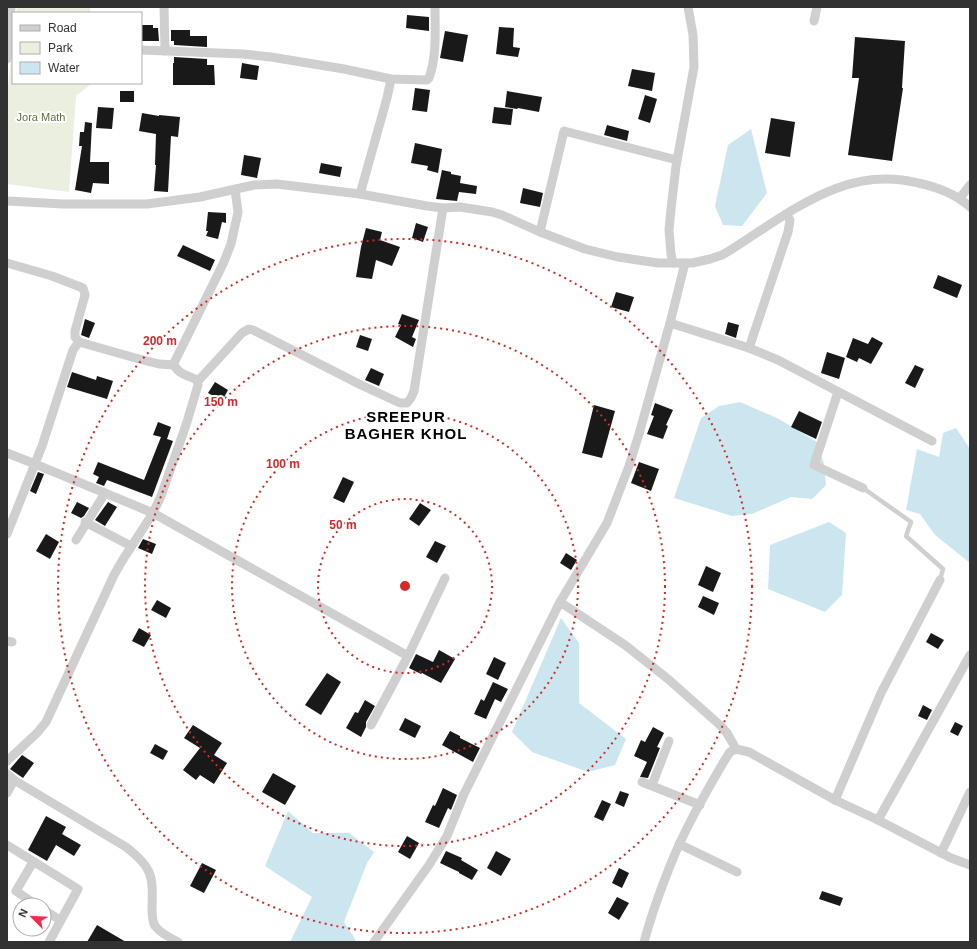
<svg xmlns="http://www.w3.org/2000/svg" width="977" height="949" viewBox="0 0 977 949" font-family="Arial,sans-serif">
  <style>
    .green { fill: #eaefe0 }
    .water { fill: #cce6f0 }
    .building { fill: #191919 }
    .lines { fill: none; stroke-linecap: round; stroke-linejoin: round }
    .service { stroke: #cfcfcf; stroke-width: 4.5 }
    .minor { stroke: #cfcfcf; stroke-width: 9 }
    .ring { fill: none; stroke: #d62828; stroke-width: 2; stroke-dasharray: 2 4 }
    .labels { text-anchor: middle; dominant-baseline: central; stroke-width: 4; stroke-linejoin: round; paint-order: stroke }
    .park-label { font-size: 11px; fill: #5c723c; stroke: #fff }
    .district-label { font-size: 15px; font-weight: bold; letter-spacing: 1px; fill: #000; stroke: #fff }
    .centre { fill: #d62828; stroke: #fff; stroke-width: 2 }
    .ring-label { font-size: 12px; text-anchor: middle; font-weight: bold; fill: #d62828; stroke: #fff; stroke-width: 4; stroke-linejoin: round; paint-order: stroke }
  </style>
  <rect width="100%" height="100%" fill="#fff"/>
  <g class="green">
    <path d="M21 7H90V13H16L17 8Z"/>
    <path d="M13 40V83H92L76 96 69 192 7 184V96Z"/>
  </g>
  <g class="water">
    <path d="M751 129 767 193 742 226 723 225 715 206 728 145Z"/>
    <path d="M740 402 779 419 817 442 824 464 826 485 812 499 791 497 752 514 732 516 674 498 701 418 719 406Z"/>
    <path d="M956 428 970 449V563L935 535 920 514 906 510 917 449 939 457 943 433Z"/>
    <path d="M829 522 846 533 842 595 825 612 768 589 770 545Z"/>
    <path d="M561 618 579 643V703L626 739 615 765 588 772 532 752 512 732Z"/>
    <path d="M288 811 313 833H349L374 852 367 863 344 922 355 939 356 942H290L312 897 265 866Z"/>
  </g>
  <g class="building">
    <path d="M407 15 429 17V31L406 28Z"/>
    <path d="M141 25H153V28H158L159 41H141Z"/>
    <path d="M499 27 514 28 513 47 520 48 518 57 496 54Z"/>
    <path d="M171 30H190V36H207V47L174 45V41H171Z"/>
    <path d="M445 31 468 35 463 62 440 58Z"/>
    <path d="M855 37 905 41 902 88H903L892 161 848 155 859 78H852Z"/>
    <path d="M174 57 207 59V65H214L215 85H173V63H174Z"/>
    <path d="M242 63 259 66 257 80 240 78Z"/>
    <path d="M632 69 655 73 652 91 628 86Z"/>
    <path d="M415 88 430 90 427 112 412 110Z"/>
    <rect x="120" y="91" width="14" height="11"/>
    <path d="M507 91 542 97 539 112 518 108 517 109 505 107Z"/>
    <path d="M645 95 657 99 650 123 638 119Z"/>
    <path d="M98 107 114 108 112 129 96 128Z"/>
    <path d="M494 107 513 109 511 125 492 123Z"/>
    <path d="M142 113 159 116V115L180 117 178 137 171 136 168 192 154 191 156 165H155L156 134 139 131Z"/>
    <path d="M771 118 795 122 790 157 765 153Z"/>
    <path d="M85 122 92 123 90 162H109V184L93 183 91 193 75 190 82 146H79L80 132H84Z"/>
    <path d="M607 125 629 131 627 141 604 135Z"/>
    <path d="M415 143 442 149 438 173 427 170 428 166 411 163Z"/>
    <path d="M244 155 261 158 257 178 241 175Z"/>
    <path d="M321 163 342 167 340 177 319 173Z"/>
    <path d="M442 170 451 172V174L461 176 460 183 477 186 476 194 459 192 457 201 436 199Z"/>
    <path d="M523 188 543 193 540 207 520 203Z"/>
    <path d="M208 212 226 213V223L222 222 218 239 206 236 208 231H206Z"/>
    <path d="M416 223 428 227 423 242 412 238Z"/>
    <path d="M366 228 382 232 380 240 400 247 392 266 376 260 372 279 356 277 361 247Z"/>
    <path d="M183 245 215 260 210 271 177 256Z"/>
    <path d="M938 275 962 285 957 298 933 288Z"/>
    <path d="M616 292 634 297 629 312 611 307Z"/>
    <path d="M402 314 419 320 412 337 416 339 413 347 395 337 401 325 398 324Z"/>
    <path d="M85 319 95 323 89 338 81 335Z"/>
    <path d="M728 322 739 325 736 338 725 334Z"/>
    <path d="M360 335 372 339 368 351 356 347Z"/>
    <path d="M872 337 883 343 871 364 859 358 857 362 846 357 853 338 868 344Z"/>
    <path d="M827 352 845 358 839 379 821 373Z"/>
    <path d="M915 365 924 369 915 388 905 383Z"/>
    <path d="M371 368 384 374 379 386 365 380Z"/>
    <path d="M72 372 96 380 97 376 113 381 107 399 67 387Z"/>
    <path d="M215 382 228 390 222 401 208 393Z"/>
    <path d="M655 403 673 410 666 425 668 426 663 439 647 434 654 416 651 415Z"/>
    <path d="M594 405 615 411 602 458 582 453Z"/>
    <path d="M799 411 822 422 816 439 791 427Z"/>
    <path d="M158 422 171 427 167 439 173 441 152 497 107 480 104 486 96 483 99 477 93 474 98 462 144 480 161 437 153 435Z"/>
    <path d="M639 462 659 469 651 491 631 483Z"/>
    <path d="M38 472 44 474 36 494 30 491Z"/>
    <path d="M343 477 354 482 344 503 333 498Z"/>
    <path d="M77 502 89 508 84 516 81 518 71 513Z"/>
    <path d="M108 502 117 507 105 526 95 520Z"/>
    <path d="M420 503 431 510 419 526 409 519Z"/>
    <path d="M46 534 59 542 50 559 36 551Z"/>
    <path d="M143 539 156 544 152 554 138 548Z"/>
    <path d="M435 541 446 546 437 563 426 557Z"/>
    <path d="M566 553 577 560 571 570 560 563Z"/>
    <path d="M706 566 721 573 713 592 698 585Z"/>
    <path d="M703 596 719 603 714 615 698 607Z"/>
    <path d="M157 600 171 608 166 618 151 610Z"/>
    <path d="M139 628 151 635 144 647 132 641Z"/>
    <path d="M931 633 944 640 938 649 926 642Z"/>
    <path d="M439 650 455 659 441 683 422 673 421 674 409 668 416 654 433 662Z"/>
    <path d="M494 657 506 663 498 680 486 674Z"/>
    <path d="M327 673 341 682 321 715 305 705Z"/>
    <path d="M493 682 508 689 501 702 495 699 486 719 474 714 481 699 484 701Z"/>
    <path d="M365 700 375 706 366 722V727L361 737 346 728 355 712 358 713Z"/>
    <path d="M923 705 932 710 927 720 918 716Z"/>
    <path d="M405 718 421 726 415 738 399 730Z"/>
    <path d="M955 722 963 726 958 736 950 732Z"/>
    <path d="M193 725 222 743 214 755 227 763 214 784 200 775 196 780 183 770 200 748 184 738Z"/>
    <path d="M653 727 664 733 657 747 660 748 648 778 640 777 647 762 634 756 641 740 645 742Z"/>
    <path d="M450 731 460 736V738L480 748 473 762 442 745Z"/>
    <path d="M155 744 168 751 163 760 150 753Z"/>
    <path d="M22 755 34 763 23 778 10 769Z"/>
    <path d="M273 773 296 786 285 805 262 792Z"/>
    <path d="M443 788 457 795 451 810 448 808 439 828 425 822 433 805 435 806Z"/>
    <path d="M620 791 629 794 624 807 615 803Z"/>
    <path d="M602 800 611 804 603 821 594 817Z"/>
    <path d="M46 816 66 827 62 834 81 845 74 856 56 845 47 861 28 850Z"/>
    <path d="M407 836 419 843 410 859 398 852Z"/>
    <path d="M446 851 462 858 461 860 478 870 472 880 459 873V872L440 863Z"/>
    <path d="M496 851 511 859 501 876 487 868Z"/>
    <path d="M202 863 216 870 204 893 190 886Z"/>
    <path d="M619 868 629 873 622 888 612 883Z"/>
    <path d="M822 891 843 898 840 906 819 899Z"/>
    <path d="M617 897 629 903 619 920 608 913Z"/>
    <path d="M97 925 126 942H87Z"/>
  </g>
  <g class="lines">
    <path class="service" d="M863 488 911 522 906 536 943 569 940 580"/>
    <g class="minor">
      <path d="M164 7 165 51"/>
      <path d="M814 21 817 7"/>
      <path d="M141 50 243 54 271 57 344 69 391 79 427 80 429 78C437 56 435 30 435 7"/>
      <path d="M7 59 11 7"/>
      <path d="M360 194 387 98 391 79"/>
      <path d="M960 198 970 185"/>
      <path d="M7 201 63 204H147L200 197 254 185 277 184 360 194 427 206 443 208 460 207 492 212 502 215 540 232 585 249 618 257 658 263H692L710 259 722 255C733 249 744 241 755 234 806 201 854 167 918 183 937 187 956 194 970 207"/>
      <path d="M540 232 564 131 677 160"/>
      <path d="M7 263 52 276 83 288 85 295 75 331V337L79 342 139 359 159 364 174 365"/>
      <path d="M673 263 671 254 669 230 671 209 676 166 694 67 693 35 688 7"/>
      <path d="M670 323 749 348 778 360 932 441"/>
      <path d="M749 348 788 232 790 220 786 214"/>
      <path d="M198 381 242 333 249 329 253 330 361 385 400 403H407L411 398 414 391 443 208"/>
      <path d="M838 392 814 465 863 488"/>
      <path d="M7 453 35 464 153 513 408 656"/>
      <path d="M85 522 131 546"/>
      <path d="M7 534 42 446 73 350 79 342"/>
      <path d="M76 540 105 493"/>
      <path d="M560 602 625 645 668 679 721 726 727 733 736 749"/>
      <path d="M7 641 12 642"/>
      <path d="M371 725 408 656 445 578"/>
      <path d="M7 761 37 733 46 722 114 575 122 561 153 513 161 496 186 425 198 385 197 380C189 376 175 373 174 363L223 264 231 244 238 212 235 189"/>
      <path d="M7 774 14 780 126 847C153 868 153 876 152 908 152 913 152 921 155 926 160 933 170 938 178 942"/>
      <path d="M642 782 700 805"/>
      <path d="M652 785 669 741"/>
      <path d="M7 793 14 780"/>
      <path d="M835 800 881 693 940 580"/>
      <path d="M878 820 970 655"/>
      <path d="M679 844 737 872"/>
      <path d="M7 845 78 889 49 942"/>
      <path d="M941 853 970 792"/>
      <path d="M33 862 16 891 36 905"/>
      <path d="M44 910 60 920"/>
      <path d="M374 942 429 865 447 836 464 794 560 602 607 523 629 466 639 434 670 323 685 263"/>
      <path d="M644 942C651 916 660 891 670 866 684 830 704 796 723 763L730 752 736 749 749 752 835 800 878 820 951 858 970 865"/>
    </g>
  </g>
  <g class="ring">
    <circle cx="405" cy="586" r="87"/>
    <circle cx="405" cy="586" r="173"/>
    <circle cx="405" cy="586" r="260"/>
    <circle cx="405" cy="586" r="347"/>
  </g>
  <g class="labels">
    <g class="park-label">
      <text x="41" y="117">Jora Math</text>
    </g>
    <g class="district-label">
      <text x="406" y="416">SREEPUR<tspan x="406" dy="17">BAGHER KHOL</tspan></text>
    </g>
  </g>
  <circle cx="405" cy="586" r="6" class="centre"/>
  <g class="ring-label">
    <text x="160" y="345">200 m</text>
    <text x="221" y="406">150 m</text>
    <text x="283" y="468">100 m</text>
    <text x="343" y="529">50 m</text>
  </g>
  <rect width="977" height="949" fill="none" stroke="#323232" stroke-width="16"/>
  <rect x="12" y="12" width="130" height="72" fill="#ffffff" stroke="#adadad"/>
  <rect x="20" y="25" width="20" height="6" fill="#cfcfcf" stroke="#adadad"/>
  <text x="48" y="32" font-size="12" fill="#323232">Road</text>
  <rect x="20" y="42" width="20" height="12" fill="#eaefe0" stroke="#adadad"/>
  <text x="48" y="52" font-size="12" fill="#323232">Park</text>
  <rect x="20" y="62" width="20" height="12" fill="#cce6f0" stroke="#adadad"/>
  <text x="48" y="72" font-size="12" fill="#323232">Water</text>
  <g transform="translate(32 917) rotate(294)"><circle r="19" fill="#ffffff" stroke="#adadad"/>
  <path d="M0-3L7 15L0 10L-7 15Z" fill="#f02d53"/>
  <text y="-6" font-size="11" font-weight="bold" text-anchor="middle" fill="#323232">N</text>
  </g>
</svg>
